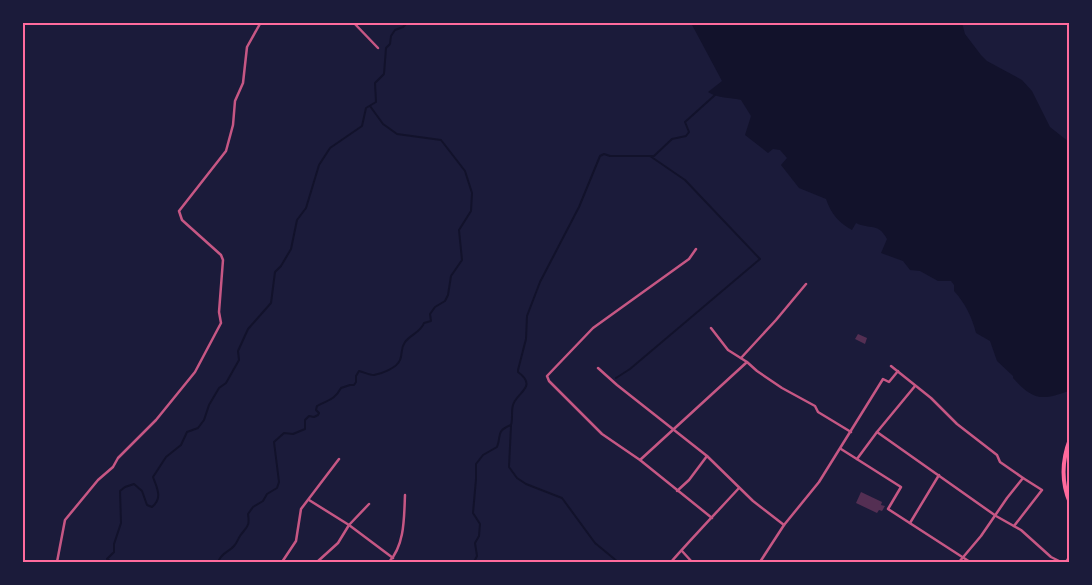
<svg xmlns="http://www.w3.org/2000/svg" width="1092" height="585" viewBox="0 0 1092 585" font-family="Mulish,sans-serif">
  <style>
    .water { fill: #12122b }
    .lines { fill: none; stroke-linecap: round; stroke-linejoin: round }
    .stream { stroke: #12122b; stroke-width: 2 }
    .building { fill: #542f53 }
    .minor { stroke: #c65784; stroke-width: 2.5 }
    .primary { stroke: #ff6b9d; stroke-width: 4 }
    .neatline { fill: none; stroke: #ff6b9d; stroke-width: 2 }
  </style>
  <rect width="100%" height="100%" fill="#1b1b3a"/>
  <path class="water" d="M691 23H962L965 34 981 55 987 61 1022 80 1032 91 1050 127 1069 142V391C1041 401 1033 400 1013 378V376L997 361 990 341 976 333C972 317 965 303 954 291V285L951 281H938L920 271 910 270 903 261 881 253 887 239C878 222 870 230 856 223L852 230C839 223 831 214 826 199L799 188 781 165 787 158 780 150 773 149 768 153 745 135 751 116 741 100C729 97 719 99 708 92L722 81Z"/>
  <g class="lines">
    <g class="stream">
      <path d="M616 378 630 369 760 259 685 180 650 156"/>
      <path d="M511 426 509 467 517 478 526 484 562 498 595 543 618 562"/>
      <path d="M112 562 107 559 114 552V544L121 523 120 491 125 487 134 484 142 491 147 505 152 507C163 498 157 488 153 477L166 457 181 445 187 432 198 428 204 420 209 405 219 388 226 383 239 360 238 351 248 329 271 303 275 272 281 266 291 249 297 220 306 208 319 165 330 148 362 126 366 108 376 102 375 83 384 74 386 48 390 44 391 36 395 30 403 27 408 22"/>
      <path d="M222 562 219 560C223 552 229 552 234 546 237 543 238 539 240 536 247 526 250 527 248 514L253 507 263 501 267 494 277 488 279 482 274 442 284 433 293 434 305 429V420L309 416 314 417 318 415 319 413 316 410 317 406C327 400 334 401 341 388L350 385H354L356 382V376L359 371C364 372 369 375 374 375 381 374 397 368 400 360 403 353 400 349 405 342 410 335 421 332 424 323L431 321 430 314 435 307 445 301 448 295 451 276 462 260 459 230 471 211 472 193 465 171 441 140 397 134 383 124 370 106"/>
      <path d="M474 562 477 556 475 543 479 536 480 524 473 513 476 479V464L483 455 497 447C502 434 495 432 511 425 513 419 511 412 513 405 517 392 538 387 518 372V370L526 339 527 316 540 282 579 207 600 156 604 154 610 156H654L672 139 686 136 689 132 685 122 715 95"/>
    </g>
  </g>
  <g class="building">
    <path d="M858 334 867 338 865 344 855 339Z"/>
    <path d="M861 492 882 502 881 505 885 506 882 511 879 510 877 513 856 503Z"/>
  </g>
  <g class="lines">
    <g class="minor">
      <path d="M353 22 378 48"/>
      <path d="M1068 22 1070 23"/>
      <path d="M696 249 689 259 593 328 547 376 549 381 602 434 640 460 712 518"/>
      <path d="M711 328 728 350 747 362 757 371 782 388 815 406 818 412 851 432"/>
      <path d="M741 358 776 320 806 284"/>
      <path d="M891 366 931 398 957 424 997 455 1000 462 1023 478"/>
      <path d="M598 368 617 385 707 456 753 501 784 525"/>
      <path d="M877 432 996 516 1021 530 1051 557 1061 562"/>
      <path d="M841 449 901 487 888 509 970 562"/>
      <path d="M857 459 877 432 915 386"/>
      <path d="M640 460 747 362"/>
      <path d="M677 491 689 480 707 456"/>
      <path d="M309 500 349 525 393 558"/>
      <path d="M910 523 939 475"/>
      <path d="M682 551 692 562"/>
      <path d="M57 562 65 520 98 480 113 467 118 458 156 420 195 372 221 323 219 312 223 260 221 255 182 220 179 211 226 151 233 125 235 101 243 83 247 47 261 22"/>
      <path d="M282 562 296 541 301 509 339 459"/>
      <path d="M317 562 338 543 349 525 369 504"/>
      <path d="M389 562C405 545 404 517 405 495"/>
      <path d="M671 562C693 537 716 513 739 488"/>
      <path d="M760 562 784 525 819 482 883 379 889 382 898 371"/>
      <path d="M959 562 981 536 1007 498 1023 478 1042 490 1014 526"/>
      <path d="M1066 562 1070 556"/>
    </g>
    <path class="primary" d="M1070 439C1062 460 1061 482 1070 503"/>
  </g>
  <rect width="1092" height="585" fill="none" stroke="#1b1b3a" stroke-width="48"/>
  <rect x="24" y="24" width="1044" height="537" class="neatline"/>
</svg>
